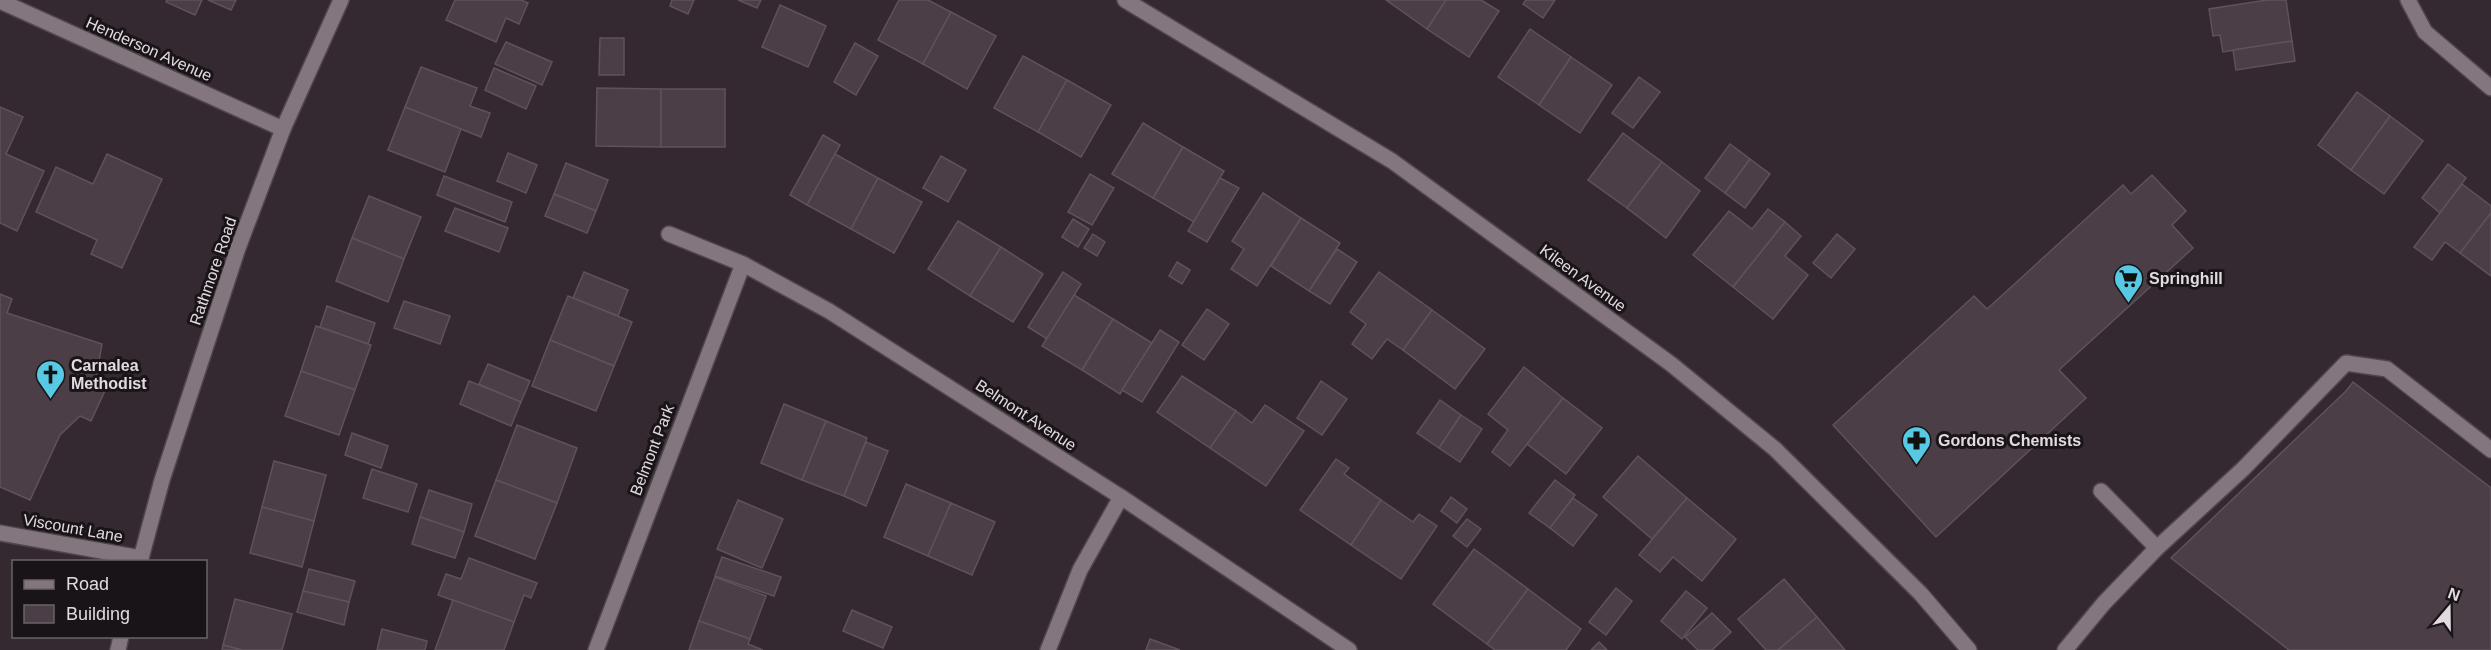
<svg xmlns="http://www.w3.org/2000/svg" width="2491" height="650" viewBox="0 0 2491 650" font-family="Arial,sans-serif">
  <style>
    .building { fill: #4b3e46; stroke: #5f525a; stroke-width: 1.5 }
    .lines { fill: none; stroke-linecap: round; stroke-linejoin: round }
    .lane-casing { stroke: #4f464c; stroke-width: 18 }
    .street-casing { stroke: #4f464c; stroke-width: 18 }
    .secondary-casing { stroke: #4f464c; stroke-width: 18 }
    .lane { stroke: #84767f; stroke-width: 15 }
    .street { stroke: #84767f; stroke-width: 15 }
    .secondary { stroke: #84767f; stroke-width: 15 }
    .labels { text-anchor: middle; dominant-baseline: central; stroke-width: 6; stroke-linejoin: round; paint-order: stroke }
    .street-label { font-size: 16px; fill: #e2dadf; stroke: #191417 }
    .poi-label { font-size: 16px; font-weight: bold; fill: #e2dadf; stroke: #191417; text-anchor: start }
  </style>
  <rect width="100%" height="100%" fill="#352931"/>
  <g class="building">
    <path d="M167 0H202L195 15 166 2Z"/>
    <path d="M208 0H236L231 10Z"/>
    <path d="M455 0H521L528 3 519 24 506 18 496 42 446 20Z"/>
    <path d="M672 0H694L688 14 670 6Z"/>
    <path d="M738 0H761L757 8Z"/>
    <path d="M899 0H928L951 12 923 64 878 40Z"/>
    <path d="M1386 0H1446L1427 29Z"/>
    <path d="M1446 0H1481L1499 11 1469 57 1427 29Z"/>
    <path d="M1526 0H1555L1543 18 1523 4Z"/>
    <path d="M2267 0H2286L2292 41 2223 52 2220 35 2213 36 2209 9Z"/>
    <path d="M780 5 826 26 808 67 762 47Z"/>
    <path d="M951 12 996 36 967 89 923 64Z"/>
    <path d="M1530 29 1571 57 1539 105 1498 77Z"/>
    <path d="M600 38H624V75H599Z"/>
    <path d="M2292 41 2295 61 2236 70 2233 50Z"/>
    <path d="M506 42 552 62 542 85 495 64Z"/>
    <path d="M855 43 878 56 856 95 834 82Z"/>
    <path d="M1023 56 1067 80 1038 132 994 108Z"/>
    <path d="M1571 57 1612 85 1580 133 1539 105Z"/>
    <path d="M421 67 477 88 470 106 490 113 481 137 405 107Z"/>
    <path d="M494 68 536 86 526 109 485 90Z"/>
    <path d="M1639 77 1660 92 1633 128 1612 113Z"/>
    <path d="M1067 80 1111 105 1081 157 1038 132Z"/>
    <path d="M597 88 661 89V147L596 146Z"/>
    <rect x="661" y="89" width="64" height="58"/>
    <path d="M2357 92 2390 116 2351 170 2318 145Z"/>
    <path d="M0 107 23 117 6 154 44 171 17 231 0 223Z"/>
    <path d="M405 107 461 129 445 172 388 150Z"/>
    <path d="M2390 116 2423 141 2384 194 2351 170Z"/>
    <path d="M1143 123 1183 147 1153 198 1112 174Z"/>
    <path d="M1623 133 1662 162 1627 208 1588 180Z"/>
    <path d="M823 135 840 145 807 205 790 195Z"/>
    <path d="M1730 144 1750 159 1725 193 1705 178Z"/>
    <path d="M1183 147 1224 171 1194 222 1153 198Z"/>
    <path d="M508 153 537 165 526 193 497 181Z"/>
    <path d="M107 154 162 179 122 268 91 254 97 240 36 212 56 167 93 184Z"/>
    <path d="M835 154 878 178 851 229 807 205Z"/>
    <path d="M941 156 966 170 948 202 923 188Z"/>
    <path d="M1750 159 1770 174 1745 208 1725 193Z"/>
    <path d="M1662 162 1700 191 1666 238 1627 208Z"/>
    <path d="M566 163 608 180 596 211 554 194Z"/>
    <path d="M2448 164 2466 178 2440 213 2422 198Z"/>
    <path d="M1090 174 1114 188 1092 225 1068 212Z"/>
    <path d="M2152 175 2186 211 2172 225 2193 248 2059 370 2086 398 1936 537 1833 425 1974 296 1987 309 2123 185 2131 194Z"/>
    <path d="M444 176 512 202 505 222 437 195Z"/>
    <path d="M878 178 922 202 894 253 851 229Z"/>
    <path d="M1220 178 1239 188 1207 242 1188 231Z"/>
    <path d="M2462 184 2491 206V213L2460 253 2445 242 2432 260 2414 247Z"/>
    <path d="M1263 193 1301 218 1257 286 1231 269 1244 249 1232 241Z"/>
    <path d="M554 194 596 211 587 233 545 216Z"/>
    <path d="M369 196 421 217 404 259 352 238Z"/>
    <path d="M455 208 508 228 499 252 445 231Z"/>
    <path d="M1768 209 1785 222 1733 287 1693 255 1729 211 1752 229Z"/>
    <path d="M2491 213V276L2460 253Z"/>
    <path d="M1301 218 1340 243 1309 291 1271 266Z"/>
    <path d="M1073 219 1089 229 1078 247 1062 237Z"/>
    <path d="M958 221 1001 247 970 296 928 269Z"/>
    <path d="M1785 222 1801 236 1785 256 1808 275 1773 319 1733 287Z"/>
    <path d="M1093 234 1105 242 1097 256 1084 248Z"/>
    <path d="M1837 234 1855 249 1831 278 1813 263Z"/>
    <path d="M352 238 404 259 388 302 336 281Z"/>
    <path d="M1001 247 1043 274 1013 322 970 296Z"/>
    <path d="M1337 249 1357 262 1330 304 1309 291Z"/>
    <path d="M1177 262 1190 270 1182 284 1169 276Z"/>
    <path d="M584 272 628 290 618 316 573 298Z"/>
    <path d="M1063 272 1081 284 1047 339 1028 327Z"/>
    <path d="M1379 272 1432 310 1403 350 1387 339 1372 359 1352 344 1366 324 1350 312Z"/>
    <path d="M0 294 12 299 7 313 102 344 96 378 108 384 91 421 80 416 60 435 30 500 0 487Z"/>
    <path d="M1074 295 1113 319 1082 370 1042 346Z"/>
    <path d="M568 296 632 322 614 366 550 340Z"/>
    <path d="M404 301 450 316 440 344 394 328Z"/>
    <path d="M327 306 375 323 368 344 320 327Z"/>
    <path d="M1207 309 1229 324 1204 360 1182 345Z"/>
    <path d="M1432 310 1485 349 1455 389 1403 350Z"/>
    <path d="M1113 319 1152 343 1120 394 1082 370Z"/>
    <path d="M316 326 371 345 355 390 301 371Z"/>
    <path d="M1160 330 1179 342 1142 402 1122 390Z"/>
    <path d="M550 340 614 366 596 411 532 386Z"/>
    <path d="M488 364 530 381 521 402 479 384Z"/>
    <path d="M1524 367 1563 398 1510 466 1492 452 1508 430 1488 414Z"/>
    <path d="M301 371 355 390 339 435 285 416Z"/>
    <path d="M1182 376 1236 411 1210 448 1157 412Z"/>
    <path d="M469 381 521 402 511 426 460 404Z"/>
    <path d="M1321 381 1347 399 1322 435 1297 418Z"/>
    <path d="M2353 382 2491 488V650H2289L2171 558 2346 391Z"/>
    <path d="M1563 398 1602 428 1566 474 1527 444Z"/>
    <path d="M1440 400 1461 415 1439 448 1417 433Z"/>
    <path d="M784 404 826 421 802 480 761 463Z"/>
    <path d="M1265 405 1304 431 1266 486 1210 448 1236 411 1252 423Z"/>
    <path d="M1461 415 1482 429 1460 462 1439 448Z"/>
    <path d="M826 421 867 438 844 496 802 480Z"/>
    <path d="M517 425 577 448 557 503 496 480Z"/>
    <path d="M352 433 388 446 381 468 345 455Z"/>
    <path d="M866 442 888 451 866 506 844 496Z"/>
    <path d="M1638 456 1687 498 1652 539 1603 497Z"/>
    <path d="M1336 459 1349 468 1344 474 1381 500 1351 545 1300 510Z"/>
    <path d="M274 461 326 475 314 521 262 507Z"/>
    <path d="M372 469 417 484 408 512 363 498Z"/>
    <path d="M496 480 557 503 535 559 475 536Z"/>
    <path d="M1555 480 1575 495 1550 528 1529 513Z"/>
    <path d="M906 484 951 503 928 556 884 537Z"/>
    <path d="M429 490 472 504 464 532 420 517Z"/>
    <path d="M1451 497 1467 509 1457 523 1441 511Z"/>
    <path d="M1573 498 1597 515 1573 546 1550 528Z"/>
    <path d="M1687 498 1736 539 1702 581 1673 557 1660 572 1639 555Z"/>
    <path d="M738 500 783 519 762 568 717 549Z"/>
    <path d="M1381 500 1413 522 1419 514 1437 526 1401 579 1351 545Z"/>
    <path d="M951 503 995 522 972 575 928 556Z"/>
    <path d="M262 507 314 521 302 567 250 553Z"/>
    <path d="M420 517 464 532 455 558 412 544Z"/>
    <path d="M1467 519 1481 529 1467 547 1453 536Z"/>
    <path d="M1474 549 1528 589 1487 644 1433 604Z"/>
    <path d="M722 557 781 577 774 596 715 576Z"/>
    <path d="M469 558 537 583 531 598 524 595 514 622 438 595 446 574 461 579Z"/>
    <path d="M309 569 355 581 349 602 303 591Z"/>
    <path d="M715 577 766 596 750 639 699 621Z"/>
    <path d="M1784 579 1817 617 1778 650H1766L1738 619Z"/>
    <path d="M1616 588 1632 601 1606 635 1589 622Z"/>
    <path d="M1528 589 1581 629 1566 650H1495L1487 644Z"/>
    <path d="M303 591 349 602 344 625 297 612Z"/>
    <path d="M1686 591 1707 608 1682 639 1661 621Z"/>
    <path d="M235 599 292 614 282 650H242L223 645Z"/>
    <path d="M453 600 514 622 504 650H435Z"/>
    <path d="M852 610 892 627 883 648 843 631Z"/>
    <path d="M1712 613 1731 632 1712 650H1698L1685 637Z"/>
    <path d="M1817 617 1845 650H1778Z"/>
    <path d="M699 621 750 639 748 644 763 650H689Z"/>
    <path d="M382 629 427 641 425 650H377Z"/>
    <path d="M1150 639 1180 650H1146Z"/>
    <path d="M1599 642 1607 650H1591Z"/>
    <path d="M223 645 242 650H222Z"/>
  </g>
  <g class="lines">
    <defs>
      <g id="lane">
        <path d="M2101 491 2157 548"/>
        <path d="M2065 650 2104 603 2157 548 2243 469 2346 363 2387 369 2491 450"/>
      </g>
      <g id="street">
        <path d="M1125 0 1392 161 1671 364 1775 449 1921 594 1969 650"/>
        <path d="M2408 0 2425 32 2491 88"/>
        <path d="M0 1 283 129"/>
        <path d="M669 234 743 264 829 311 1121 497 1349 650"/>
        <path d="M0 533 141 558"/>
        <path d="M596 650 743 264"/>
        <path d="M1048 650 1080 570 1121 497"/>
      </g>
      <g id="secondary">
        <path d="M140 562 162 480 238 248 283 129 341 0"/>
        <path d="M118 650 121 636"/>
      </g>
    </defs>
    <use href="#lane" class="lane-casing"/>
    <use href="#street" class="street-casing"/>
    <use href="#secondary" class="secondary-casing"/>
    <use href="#lane" class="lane"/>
    <use href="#street" class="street"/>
    <use href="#secondary" class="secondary"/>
  </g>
  <defs>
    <symbol id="supermarket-pin" viewBox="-11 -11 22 30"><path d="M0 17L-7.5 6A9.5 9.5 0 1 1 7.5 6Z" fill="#57c9e2" stroke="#191417"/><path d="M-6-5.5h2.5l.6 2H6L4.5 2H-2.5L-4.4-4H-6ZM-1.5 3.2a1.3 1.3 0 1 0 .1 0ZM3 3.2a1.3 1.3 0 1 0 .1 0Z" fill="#111"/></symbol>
    <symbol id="church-pin" viewBox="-11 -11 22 30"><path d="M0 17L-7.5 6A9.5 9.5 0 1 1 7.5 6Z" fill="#57c9e2" stroke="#191417"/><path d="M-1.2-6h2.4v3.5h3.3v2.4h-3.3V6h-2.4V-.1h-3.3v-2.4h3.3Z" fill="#111"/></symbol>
    <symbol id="pharmacy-pin" viewBox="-11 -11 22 30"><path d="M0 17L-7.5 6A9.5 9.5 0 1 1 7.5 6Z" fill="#57c9e2" stroke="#191417"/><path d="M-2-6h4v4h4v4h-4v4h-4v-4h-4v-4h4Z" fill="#111"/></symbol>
  </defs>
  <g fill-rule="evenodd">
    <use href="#supermarket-pin" x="2112" y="262" width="33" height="45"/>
    <use href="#church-pin" x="34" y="358" width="33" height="45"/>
    <use href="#pharmacy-pin" x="1900" y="424" width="33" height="45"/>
  </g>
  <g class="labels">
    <g class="street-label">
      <text transform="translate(149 49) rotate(24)">Henderson Avenue</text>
      <text transform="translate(213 271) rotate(-71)">Rathmore Road</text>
      <text transform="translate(1583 278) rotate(36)">Kileen Avenue</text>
      <text transform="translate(1026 415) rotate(33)">Belmont Avenue</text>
      <text transform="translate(652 450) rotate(-69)">Belmont Park</text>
      <text transform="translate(73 528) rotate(10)">Viscount Lane</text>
    </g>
    <g class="poi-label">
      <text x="2149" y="278">Springhill</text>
      <text x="71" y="365">Carnalea<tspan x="71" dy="18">Methodist</tspan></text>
      <text x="1938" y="440">Gordons Chemists</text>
    </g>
  </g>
  <rect x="12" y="560" width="195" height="78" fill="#191417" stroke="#696367" stroke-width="1.5"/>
  <rect x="24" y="580" width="30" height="9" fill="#84767f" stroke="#696367" stroke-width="1.5"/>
  <text x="66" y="590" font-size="18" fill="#e2dadf">Road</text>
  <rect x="24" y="605" width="30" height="18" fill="#4b3e46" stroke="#696367" stroke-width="1.5"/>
  <text x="66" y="620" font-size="18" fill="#e2dadf">Building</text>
  <g transform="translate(2449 608) rotate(20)" stroke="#191417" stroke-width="4.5" paint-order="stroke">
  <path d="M0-4.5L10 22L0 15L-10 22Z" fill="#e2dadf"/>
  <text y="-9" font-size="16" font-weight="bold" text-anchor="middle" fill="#e2dadf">N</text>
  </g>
</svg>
